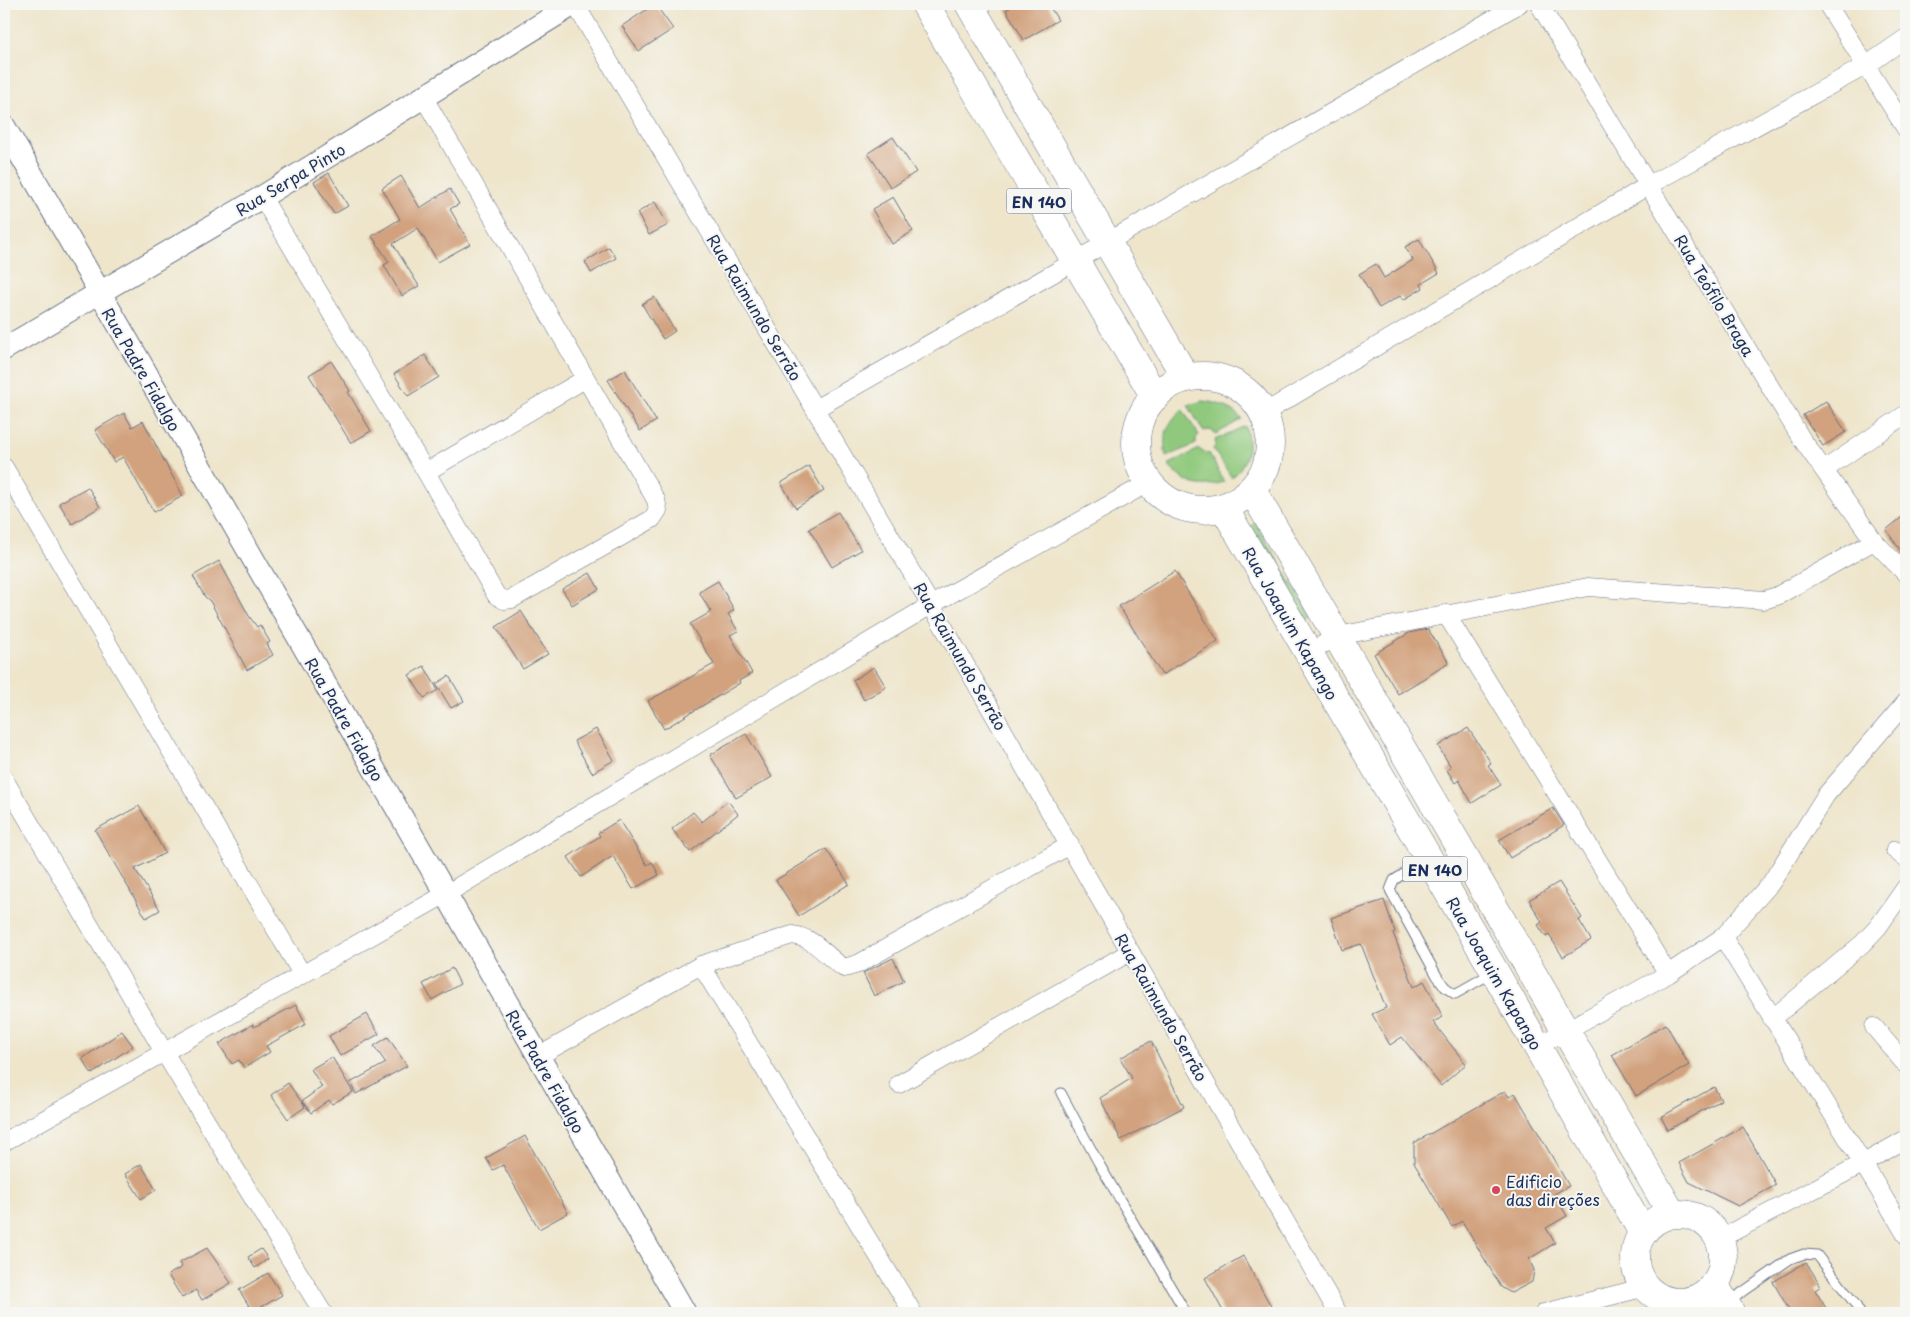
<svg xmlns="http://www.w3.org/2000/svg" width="1910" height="1317" viewBox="0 0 1910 1317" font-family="'Playpen Sans',sans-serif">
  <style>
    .grass { fill: #90c97d; stroke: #567c6e }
    .building { fill: #d2a27e }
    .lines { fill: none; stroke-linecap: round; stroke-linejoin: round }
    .service-casing { stroke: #656f84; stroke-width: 11 }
    .minor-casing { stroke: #656f84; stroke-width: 19 }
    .tertiary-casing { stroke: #656f84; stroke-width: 24 }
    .primary-casing { stroke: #656f84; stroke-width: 29 }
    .service { stroke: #fff; stroke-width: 9 }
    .minor { stroke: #fff; stroke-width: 18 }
    .tertiary { stroke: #fff; stroke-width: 22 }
    .primary { stroke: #fff; stroke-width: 28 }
    .poi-dot { fill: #d1495b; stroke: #f6f6f2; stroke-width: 2 }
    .labels { text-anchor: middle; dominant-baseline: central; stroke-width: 4; stroke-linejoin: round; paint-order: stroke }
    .shield { fill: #f6f6f2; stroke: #5d6b8a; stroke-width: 1 }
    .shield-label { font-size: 15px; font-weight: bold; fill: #1b2f5e }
    .street-label { font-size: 16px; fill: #1b2f5e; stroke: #f6f6f2 }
    .poi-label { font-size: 16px; fill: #1b2f5e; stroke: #f6f6f2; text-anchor: start }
  </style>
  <rect width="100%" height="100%" fill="#f6f6f2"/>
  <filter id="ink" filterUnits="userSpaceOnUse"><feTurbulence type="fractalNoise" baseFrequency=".02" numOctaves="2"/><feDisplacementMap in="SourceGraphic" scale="10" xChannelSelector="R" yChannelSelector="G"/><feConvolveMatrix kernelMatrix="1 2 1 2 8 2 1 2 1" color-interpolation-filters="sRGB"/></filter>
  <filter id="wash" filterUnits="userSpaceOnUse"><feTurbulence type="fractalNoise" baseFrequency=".0096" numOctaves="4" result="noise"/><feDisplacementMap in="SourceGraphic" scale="20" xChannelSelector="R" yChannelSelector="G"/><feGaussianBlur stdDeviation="1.12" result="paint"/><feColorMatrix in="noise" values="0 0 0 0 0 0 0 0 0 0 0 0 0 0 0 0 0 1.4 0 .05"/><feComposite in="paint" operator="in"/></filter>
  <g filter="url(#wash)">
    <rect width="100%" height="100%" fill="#eee5cb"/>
    <g class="grass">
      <path d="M1203 401C1220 403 1230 407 1242 419L1216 434 1210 430 1203 431 1188 405Z"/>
      <path d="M1182 409 1199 435 1196 438V444L1166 457C1162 436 1167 424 1182 409Z"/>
      <path d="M1245 426C1252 447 1247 463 1232 478L1213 449 1216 445 1215 440Z"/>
      <path d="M1199 449 1203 452 1209 453 1224 482C1199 489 1185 485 1168 465Z"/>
      <path d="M1254 523H1255L1312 617 1309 620H1304L1250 527Z"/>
    </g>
    <g id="blocks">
      <g class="building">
        <path d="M655 4 673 29 639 51 622 26Z"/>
        <path d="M1016 4H1048L1058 20 1024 40 1006 10Z"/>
        <path d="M893 137 916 172 891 188 868 153Z"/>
        <path d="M329 173 348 206 334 214 314 182Z"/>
        <path d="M401 176 420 208 450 189 459 204 450 209 470 244 438 262 418 228 393 244 419 286 402 296 384 265 389 262 372 236 400 219 382 188Z"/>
        <path d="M893 197 913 231 892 244 872 209Z"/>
        <path d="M655 202 668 225 649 235 637 213Z"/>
        <path d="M1419 239 1439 273 1421 284 1423 288 1403 300 1400 296 1379 308 1359 274 1376 264 1384 278 1413 260 1405 247Z"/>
        <path d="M609 247 616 258 591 273 585 262Z"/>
        <path d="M654 297 675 331 663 339 642 304Z"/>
        <path d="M425 355 439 377 408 396 394 374Z"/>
        <path d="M331 361 350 391 348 392 371 431 351 443 309 375Z"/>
        <path d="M625 370 656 421 640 431 608 380Z"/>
        <path d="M1826 401 1846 432 1823 446 1803 415Z"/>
        <path d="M124 413 132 427 143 421 183 496 154 512 123 457 114 462 95 430Z"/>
        <path d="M809 466 824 491 796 508 781 483Z"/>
        <path d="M88 487 100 507 72 524 59 503Z"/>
        <path d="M838 512 861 550 832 567 809 529Z"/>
        <path d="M1906 514V558L1886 530Z"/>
        <path d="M219 561 249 616 257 627 260 625 270 642 267 644 273 655 247 670 210 601 205 597 193 576Z"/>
        <path d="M1175 571 1218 641 1162 675 1119 606Z"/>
        <path d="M590 573 599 589 572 605 562 589Z"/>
        <path d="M718 581 734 610 728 614 738 631 730 635 752 673 739 681 740 683 664 729 648 701 714 664 690 624 711 612 699 592Z"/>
        <path d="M521 611 548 654 523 669 496 627Z"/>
        <path d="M1428 629 1449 663 1398 694 1374 654 1409 633Z"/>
        <path d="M424 666 438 690 424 698 409 675Z"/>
        <path d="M874 667 886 687 864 700 853 680Z"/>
        <path d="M449 676 464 701 451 708 436 684Z"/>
        <path d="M1468 728 1491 763 1488 765 1501 785 1472 803 1459 780 1455 783 1447 770 1451 767 1438 746Z"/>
        <path d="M596 729 614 760 592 773 574 741Z"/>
        <path d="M746 734 772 777 736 798 710 755Z"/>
        <path d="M728 801 738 814 690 852 672 829 693 812 702 822Z"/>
        <path d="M139 806 165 853 135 869 160 910 146 918 95 830Z"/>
        <path d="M1553 808 1564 825 1510 858 1499 840Z"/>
        <path d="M619 820 647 865 652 862 659 875 633 889 613 856 581 877 568 857 600 836 598 833Z"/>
        <path d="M826 849 849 884 799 916 776 880Z"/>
        <path d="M1559 882 1582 918 1579 920 1591 940 1563 957 1549 935 1546 937 1538 925 1542 922 1529 900Z"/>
        <path d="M1384 900 1395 932 1393 933 1414 987 1424 981 1443 1017 1433 1022 1466 1064 1441 1086 1402 1037 1390 1045 1372 1014 1386 1008 1361 944 1342 950 1331 918Z"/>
        <path d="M893 958 904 981 874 996 863 973Z"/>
        <path d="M452 968 460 984 432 1000 423 984Z"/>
        <path d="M296 1005 306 1024 266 1046 270 1052 244 1068 239 1060 232 1064 219 1044 253 1024 254 1027Z"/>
        <path d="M367 1014 379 1034 340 1056 329 1036Z"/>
        <path d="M1666 1024 1689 1065 1636 1096 1612 1055Z"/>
        <path d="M122 1031 133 1046 92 1074 82 1059Z"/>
        <path d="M388 1037 407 1066 356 1094 350 1083 386 1063 374 1046Z"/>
        <path d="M1151 1041 1184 1107 1121 1140 1100 1098 1132 1078 1120 1058Z"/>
        <path d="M332 1057 353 1092 332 1104 329 1100 311 1113 302 1101 322 1087 311 1069Z"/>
        <path d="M288 1083 305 1107 288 1119 271 1095Z"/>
        <path d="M1714 1087 1721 1100 1668 1130 1661 1117Z"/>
        <path d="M1505 1091 1509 1097 1515 1093 1569 1186 1554 1194 1567 1216 1546 1228 1555 1243 1529 1259 1534 1270 1532 1282 1511 1293 1501 1287 1462 1221 1452 1227 1414 1163V1143Z"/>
        <path d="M1743 1127 1776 1185 1738 1206 1689 1182 1679 1163Z"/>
        <path d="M525 1136 568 1213 539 1229 503 1165 493 1170 486 1158Z"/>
        <path d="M141 1164 156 1190 141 1199 125 1174Z"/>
        <path d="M207 1248 231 1283 202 1300 196 1290 182 1298 168 1275 182 1267 179 1263Z"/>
        <path d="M261 1249 268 1259 255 1268 248 1257Z"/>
        <path d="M1243 1256 1272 1308 1262 1313H1224L1205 1278Z"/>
        <path d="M1806 1262 1821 1286 1815 1290 1829 1313H1791L1773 1282Z"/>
        <path d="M268 1273 282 1295 253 1312 239 1290Z"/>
      </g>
    </g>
  </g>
  <g filter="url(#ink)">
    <use href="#blocks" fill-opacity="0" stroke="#656f84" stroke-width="1"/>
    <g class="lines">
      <defs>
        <g id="service">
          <path d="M1426 860 1394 880 1390 890 1437 976 1445 987 1455 994 1492 973"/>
          <path d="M1061 1093 1098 1162 1186 1313"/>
          <path d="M1727 1303 1790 1259 1804 1254 1817 1255 1855 1304 1860 1313"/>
        </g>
        <g id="minor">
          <path d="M575 4 931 605 1338 1313"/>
          <path d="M1539 4 1801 438 1874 541 1906 574"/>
          <path d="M1827 4 1906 129"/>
          <path d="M262 197 426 472 496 595 504 600 512 599 652 519 658 510 656 500 424 98"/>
          <path d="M815 409 1075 261 1519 4"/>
          <path d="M1264 413 1649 185 1867 65 1906 38"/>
          <path d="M4 467 302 974"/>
          <path d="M1824 470 1906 414"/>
          <path d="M426 472 585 379"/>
          <path d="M1446 614 1668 974"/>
          <path d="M1308 653 1338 636 1588 587 1764 600 1777 596 1874 541"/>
          <path d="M4 779 164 1052 323 1313"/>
          <path d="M1895 850 1906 859"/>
          <path d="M1723 937C1783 1037 1847 1134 1906 1235"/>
          <path d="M701 965 913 1313"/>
          <path d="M1772 1019 1862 944 1878 927 1906 887"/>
          <path d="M1874 1027 1906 1065"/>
          <path d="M1536 1047 1668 974 1723 937 1771 883 1826 795 1906 702"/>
          <path d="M537 1057 701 965 792 935C816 938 825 956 844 968L858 964 1070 845"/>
          <path d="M899 1084 1130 952"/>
          <path d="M4 1142 446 894 931 605 1148 483"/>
          <path d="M1719 1239 1864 1163 1906 1139"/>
          <path d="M1544 1313 1646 1287"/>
        </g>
        <g id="tertiary">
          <path d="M4 126 446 894 685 1313"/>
          <path d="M4 349 262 197 574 4"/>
        </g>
        <g id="primary">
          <path d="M925 4 1155 397"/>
          <path d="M969 4 1186 378"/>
          <circle cx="1203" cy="443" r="67"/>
          <path d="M1252 490 1672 1214"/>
          <path d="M1224 508 1495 972 1643 1233"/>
          <circle cx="1679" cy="1258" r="44"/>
          <path d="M1714 1284 1731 1313"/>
        </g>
      </defs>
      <use href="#service" class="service-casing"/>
      <use href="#minor" class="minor-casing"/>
      <use href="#tertiary" class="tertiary-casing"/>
      <use href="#primary" class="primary-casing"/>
      <use href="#service" class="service"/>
      <use href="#minor" class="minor"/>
      <use href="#tertiary" class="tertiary"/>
      <use href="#primary" class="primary"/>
    </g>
  </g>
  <circle class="poi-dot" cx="1496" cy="1190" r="5"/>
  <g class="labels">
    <g class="shield">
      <rect x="1006.5" y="188.5" width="65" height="25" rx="4"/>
      <rect x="1402.5" y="856.5" width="65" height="25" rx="4"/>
    </g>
    <g class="shield-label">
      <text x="1039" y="201">EN 140</text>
      <text x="1435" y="869">EN 140</text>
    </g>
    <g class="street-label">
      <text transform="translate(290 179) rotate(-31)">Rua Serpa Pinto</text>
      <text transform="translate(1715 295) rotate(59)">Rua Teófilo Braga</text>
      <text transform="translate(755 307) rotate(59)">Rua Raimundo Serrão</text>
      <text transform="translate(142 369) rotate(60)">Rua Padre Fidalgo</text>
      <text transform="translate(1291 623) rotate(60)">Rua Joaquim Kapango</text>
      <text transform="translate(961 656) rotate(60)">Rua Raimundo Serrão</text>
      <text transform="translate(345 719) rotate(60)">Rua Padre Fidalgo</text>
      <text transform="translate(1495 973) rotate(60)">Rua Joaquim Kapango</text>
      <text transform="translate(1162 1007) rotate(60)">Rua Raimundo Serrão</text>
      <text transform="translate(546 1071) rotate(60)">Rua Padre Fidalgo</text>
    </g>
    <g class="poi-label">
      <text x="1506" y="1181">Edificio<tspan x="1506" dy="18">das direções</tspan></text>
    </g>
  </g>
  <rect width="1910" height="1317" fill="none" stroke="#f6f6f2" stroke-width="20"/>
</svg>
